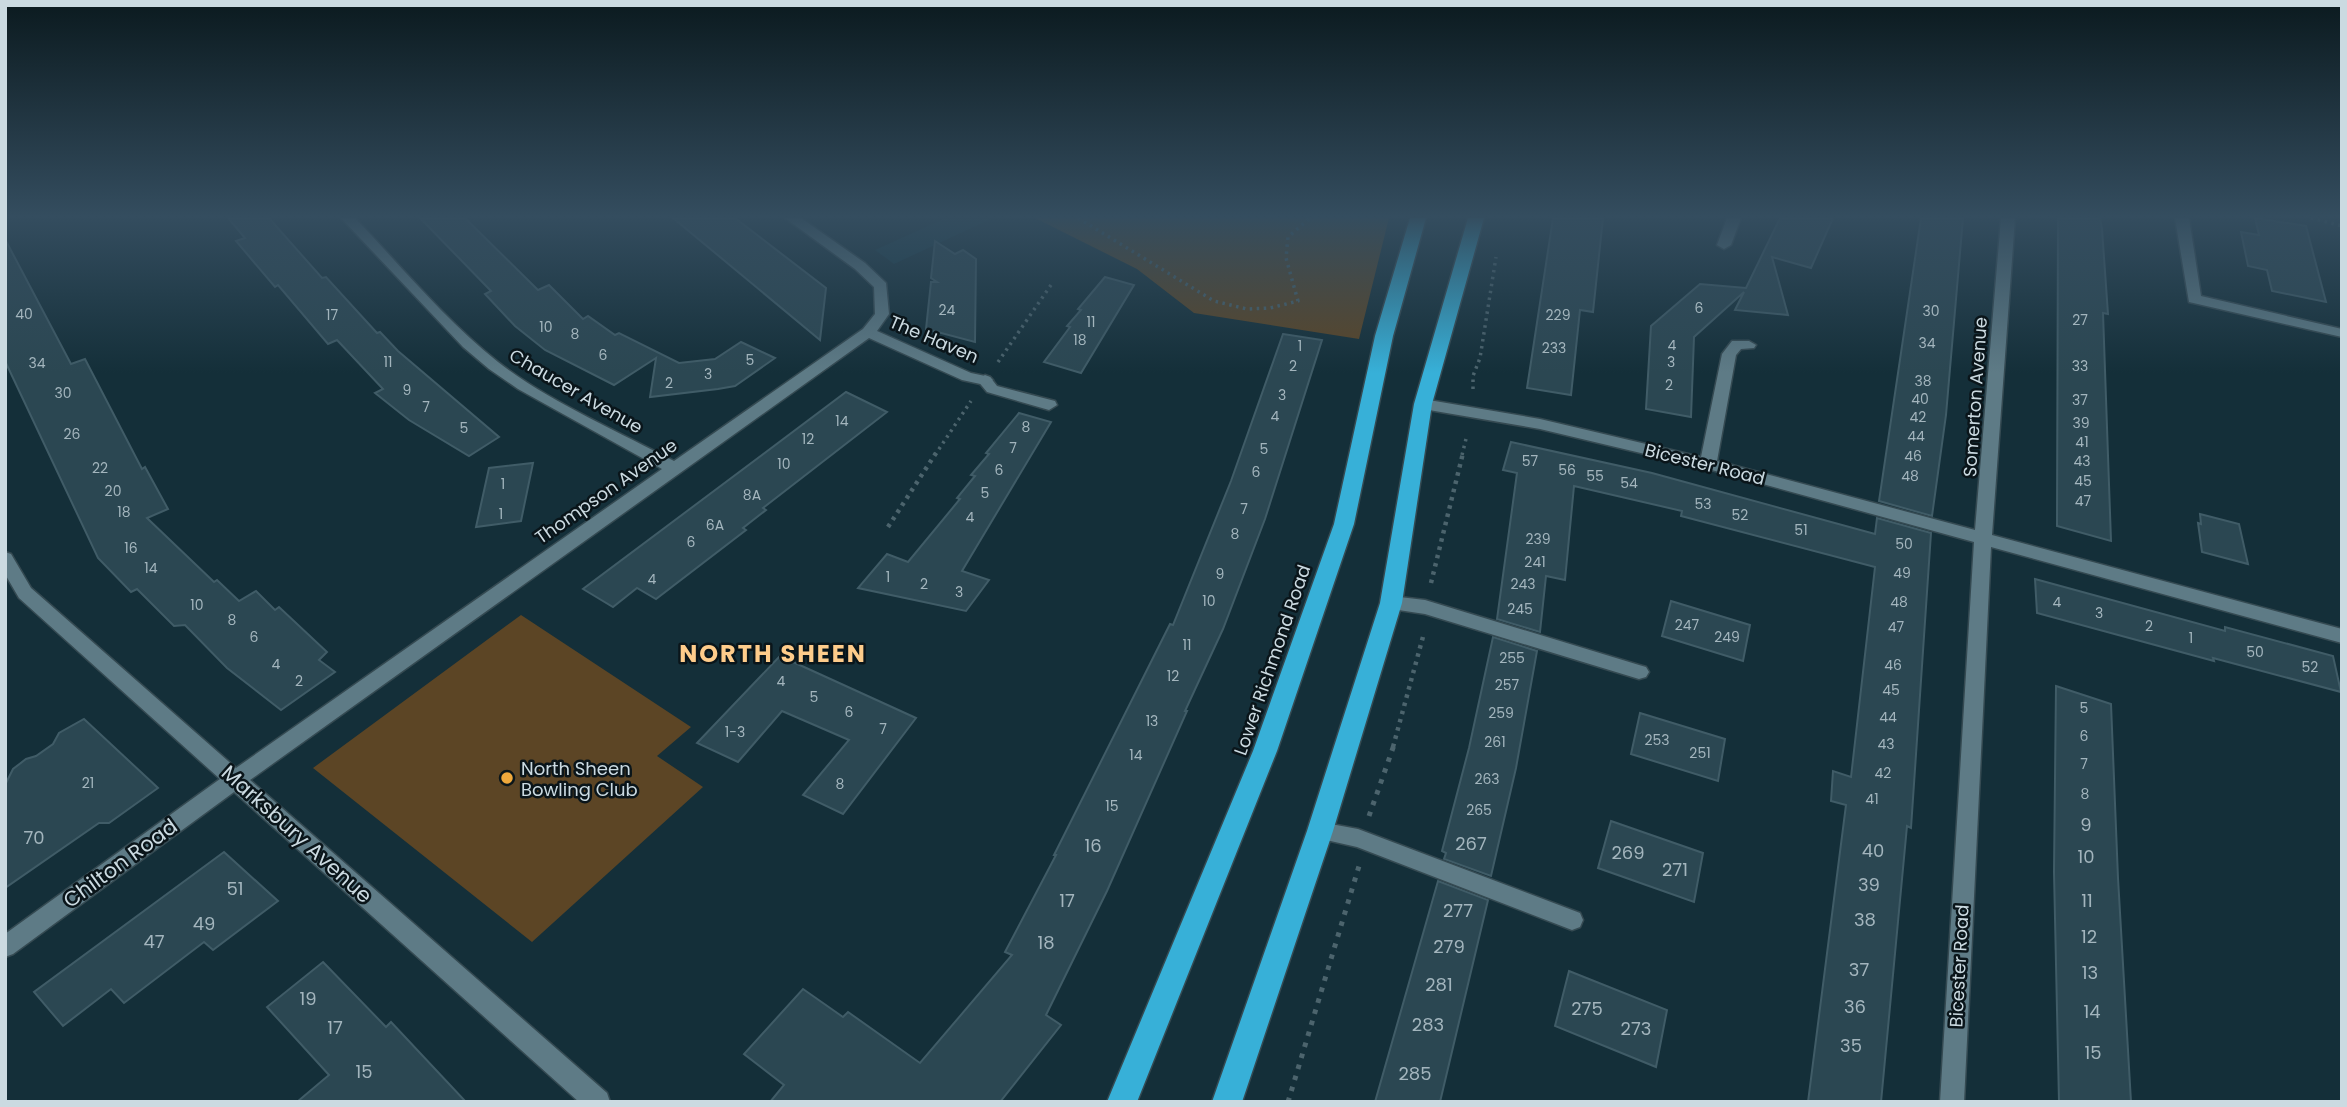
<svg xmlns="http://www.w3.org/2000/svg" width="2347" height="1107" viewBox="0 0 2347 1107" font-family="Poppins,sans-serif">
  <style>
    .built { fill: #163b48 }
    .green { fill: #5c4525 }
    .building { fill: #2b4752; stroke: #405c67; stroke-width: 2 }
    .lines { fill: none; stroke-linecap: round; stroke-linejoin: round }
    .lane-casing { stroke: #354a52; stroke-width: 3 }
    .street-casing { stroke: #354a52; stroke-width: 3 }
    .highway-casing { stroke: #354a52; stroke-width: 3 }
    .path-far2 { stroke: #4c646d; stroke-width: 3.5; stroke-dasharray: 2.5 4.5; stroke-linecap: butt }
    .path-far1 { stroke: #4c646d; stroke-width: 4.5; stroke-dasharray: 3.5 5; stroke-linecap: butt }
    .path { stroke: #4c646d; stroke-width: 5; stroke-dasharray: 4.5 7; stroke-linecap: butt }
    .lane { fill: #5e7b86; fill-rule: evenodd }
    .street { fill: #5e7b86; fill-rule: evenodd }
    .highway { fill: #37b0d8; fill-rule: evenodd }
    .poi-dot { fill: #eea83c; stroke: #0a151a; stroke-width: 2.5 }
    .labels { text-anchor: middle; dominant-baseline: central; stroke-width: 5; stroke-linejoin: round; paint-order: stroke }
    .number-label { font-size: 14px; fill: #a3b5bd }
    .street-label { font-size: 18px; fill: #cbdae1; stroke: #0a151a }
    .poi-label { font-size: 18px; fill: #cbdae1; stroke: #0a151a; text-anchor: start }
    .near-number-label { font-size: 18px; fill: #a3b5bd }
    .near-street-label { font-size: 21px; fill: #cbdae1; stroke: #0a151a }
    .district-label { font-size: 24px; font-weight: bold; letter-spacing: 2px; fill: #fecc8b; stroke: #0a151a }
  </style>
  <rect width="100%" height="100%" fill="#142f39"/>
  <path class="built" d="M946 218H993L894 264 875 250Z"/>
  <g class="green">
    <path d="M1035 218H1389L1359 339 1194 313 1137 269Z"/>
    <path d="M521 615 691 727 657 756 703 787 532 942 313 768Z"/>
  </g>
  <g class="building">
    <path d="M228 218H269L322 278 326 277 377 333 380 332 398 351 499 437 469 456 409 420 375 393 383 389 337 340 328 344 278 285 275 287 236 241 245 238Z"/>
    <path d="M420 218H465L538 290 549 285 583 319 588 316 615 335 619 333 679 363 715 359 741 342 775 358 735 386 718 389 650 397 656 358 614 385 545 350 515 326 485 294 491 291Z"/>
    <path d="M673 218H735L826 288 820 340Z"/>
    <path d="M1553 218H1603L1593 312 1580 310 1571 395 1527 388Z"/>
    <path d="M1780 218H1833L1811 268 1772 257 1788 315 1735 310 1744 292 1694 337 1691 417 1646 409 1651 326 1700 284 1746 288Z"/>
    <path d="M1921 218H1963L1946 415 1932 516 1879 501Z"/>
    <path d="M2058 218H2100L2102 229 2108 314 2103 313 2111 541 2057 526Z"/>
    <path d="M2255 218 2306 226 2326 302 2272 291 2267 270 2248 266 2241 232 2259 235Z"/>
    <path d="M5 239 71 364 85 359 142 469 145 467 168 509 147 518 214 582 217 580 239 601 256 591 275 610 279 607 327 652 319 660 335 672 281 710 227 668 185 625 174 626 137 589 131 592 98 558 5 361Z"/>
    <path d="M935 241 955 254 963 250 976 259 975 342 926 329 931 282H937L931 278Z"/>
    <path d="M1105 277 1134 285 1081 373 1044 362 1070 327 1067 326 1081 310 1078 309Z"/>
    <path d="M1283 334 1322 340 1265 519 1223 629 1185 711H1187L1107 891 1046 1015 1061 1025 1000 1102H770L784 1085 744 1054 803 989 843 1017 848 1012 920 1063 1012 955 1005 952 1056 855H1054L1170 624 1173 625 1231 481Z"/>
    <path d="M846 392 887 412 763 508 766 510 743 528 746 530 656 599 637 588 613 607 583 589Z"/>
    <path d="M1019 413 1051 422 962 571 989 580 966 611 858 588 887 554 908 562 960 499 957 498 975 476 971 475 989 454 986 453Z"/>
    <path d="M1511 442 1652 473 1875 534 1877 518 1931 533 1911 828 1907 826 1881 1102H1808L1846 805 1831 801 1833 771 1851 777 1875 567 1681 516 1682 511 1574 486 1565 580 1546 576 1540 632 1497 619 1517 473 1503 470Z"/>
    <path d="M533 463 521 521 476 527 489 468Z"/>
    <path d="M2200 514 2239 524 2248 564 2202 552 2198 523 2201 524Z"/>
    <path d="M2035 579 2225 631V627L2333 656 2341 692 2213 658 2214 661 2037 613Z"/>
    <path d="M1671 601 1750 625 1743 661 1662 636Z"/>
    <path d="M1493 637 1537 651 1516 768 1491 876 1444 859 1446 853 1442 851 1469 748Z"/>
    <path d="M780 656 916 718 843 814 803 795 849 740 782 711 738 762 697 743Z"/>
    <path d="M2056 686 2111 704 2118 878 2131 1102H2059L2054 872Z"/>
    <path d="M1640 713 1725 739 1718 781 1631 754Z"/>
    <path d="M84 719 158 788 109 823H99L5 888V785L13 769 26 759 36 756 53 744 59 733Z"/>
    <path d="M1611 821 1703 853 1694 902 1598 868Z"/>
    <path d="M224 852 278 901 213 950 204 942 124 1003 111 989 63 1026 34 992Z"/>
    <path d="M1438 881 1488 900 1440 1102H1375Z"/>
    <path d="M323 962 386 1027 391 1022 466 1102H297L329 1075 267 1007Z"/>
    <path d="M1569 971 1667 1010 1656 1067 1555 1026Z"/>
  </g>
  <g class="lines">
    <defs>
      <g id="lane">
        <path d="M1727 218H1741L1731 245 1724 249 1717 245Z"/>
        <path d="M2175 218H2189L2201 296 2342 329V337L2189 302Z"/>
        <path d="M985 375 990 377 997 386 1055 401 1057 405 1049 410 987 392 977 380Z"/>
        <path d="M1391 596 1425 600 1639 665 1646 667 1649 672 1646 677 1639 679 1425 614 1385 608 1382 603 1385 598Z"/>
        <path d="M1320 822 1358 829 1580 913 1583 920 1580 927 1572 930 1357 847 1313 837 1309 831 1313 825Z"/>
      </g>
      <g id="street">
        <path d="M341 218H355C401 266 445 320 498 362 548 401 617 431 674 461L863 329 875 314 874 287 855 269 785 218H801L865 263 886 283 889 314 877 331 971 373 990 377 993 380 985 385 962 380 869 338 250 780 607 1093 610 1102H579L234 792 13 954 5 957V934L220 779 19 598 5 574V552L11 554 31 588 236 768 662 469 518 389 489 369 463 347Z"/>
        <path d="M2001 218H2015L1992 535 2342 629V643L1991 547 1964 1102H1940L1974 542 1708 469 1540 429 1423 409 1415 404 1423 399 1540 419 1701 457 1722 354 1732 341H1749L1756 345 1754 348 1741 349 1736 355 1717 461 1975 530Z"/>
      </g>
      <g id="highway">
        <path d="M1410 218H1426L1393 336 1354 524 1277 751 1137 1102H1107L1253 751 1334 524 1375 336Z"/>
        <path d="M1468 218H1484L1432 404 1402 603 1333 831 1242 1102H1212L1307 831 1380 603 1414 404Z"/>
      </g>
    </defs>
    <use href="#lane" class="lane-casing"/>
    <use href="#street" class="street-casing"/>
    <use href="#highway" class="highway-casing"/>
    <g class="path-far2">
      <path d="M1078 218 1214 301 1247 309 1270 308 1298 301 1286 258 1288 237 1310 218"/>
      <path d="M2311 218 2342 226"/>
      <path d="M998 362 1051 285"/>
      <path d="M1473 389V376L1480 358 1496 257"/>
      <path d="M935 455 971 401"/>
      <path d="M1462 455 1467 435"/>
    </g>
    <g class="path-far1">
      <path d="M888 527 936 453"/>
      <path d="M1431 583 1463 453"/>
      <path d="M1393 747 1424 633"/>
    </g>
    <g class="path">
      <path d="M1369 816 1394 745"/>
      <path d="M1288 1102 1359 866"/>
    </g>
    <use href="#lane" class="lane"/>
    <use href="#street" class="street"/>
    <use href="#highway" class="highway"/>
  </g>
  <linearGradient id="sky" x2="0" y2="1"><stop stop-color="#0b1a1f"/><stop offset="0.58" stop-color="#344d5f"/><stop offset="1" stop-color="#344d5f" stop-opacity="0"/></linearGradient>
  <rect width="2347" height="373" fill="url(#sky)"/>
  <circle class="poi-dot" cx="507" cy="778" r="7"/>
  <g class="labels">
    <g class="number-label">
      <text x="1699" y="308">6</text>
      <text x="947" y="310">24</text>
      <text x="1931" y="311">30</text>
      <text x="24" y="314">40</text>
      <text x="332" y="315">17</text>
      <text x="1558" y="315">229</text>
      <text x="2080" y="320">27</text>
      <text x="1091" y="322">11</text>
      <text x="546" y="327">10</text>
      <text x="575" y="334">8</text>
      <text x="1080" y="340">18</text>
      <text x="1927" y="343">34</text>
      <text x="1672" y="345">4</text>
      <text x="1300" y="346">1</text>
      <text x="1554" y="348">233</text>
      <text x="603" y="355">6</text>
      <text x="750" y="360">5</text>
      <text x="388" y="362">11</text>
      <text x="1671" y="362">3</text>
      <text x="37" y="363">34</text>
      <text x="1293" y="366">2</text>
      <text x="2080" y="366">33</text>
      <text x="708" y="374">3</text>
      <text x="1923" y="381">38</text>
      <text x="669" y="383">2</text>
      <text x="1669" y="385">2</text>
      <text x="407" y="390">9</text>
      <text x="63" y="393">30</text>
      <text x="1282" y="395">3</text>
      <text x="1920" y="399">40</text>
      <text x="2080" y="400">37</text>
      <text x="426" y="407">7</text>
      <text x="1275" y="416">4</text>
      <text x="1918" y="417">42</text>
      <text x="842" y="421">14</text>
      <text x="2081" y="423">39</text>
      <text x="1026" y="427">8</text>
      <text x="464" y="428">5</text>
      <text x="72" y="434">26</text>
      <text x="1916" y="436">44</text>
      <text x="808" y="439">12</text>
      <text x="2082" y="442">41</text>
      <text x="1013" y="448">7</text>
      <text x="1264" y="449">5</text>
      <text x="1913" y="456">46</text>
      <text x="1530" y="461">57</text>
      <text x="2082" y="461">43</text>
      <text x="784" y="464">10</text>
      <text x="100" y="468">22</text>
      <text x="999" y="470">6</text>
      <text x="1567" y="470">56</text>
      <text x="1256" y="472">6</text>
      <text x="1595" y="476">55</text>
      <text x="1910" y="476">48</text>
      <text x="2083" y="481">45</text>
      <text x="1629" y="483">54</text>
      <text x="503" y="484">1</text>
      <text x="113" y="491">20</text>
      <text x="985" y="493">5</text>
      <text x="752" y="495">8A</text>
      <text x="2083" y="501">47</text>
      <text x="1703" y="504">53</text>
      <text x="1244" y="509">7</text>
      <text x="124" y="512">18</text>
      <text x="501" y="514">1</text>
      <text x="1740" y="515">52</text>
      <text x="970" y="517">4</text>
      <text x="715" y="525">6A</text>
      <text x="1801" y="530">51</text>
      <text x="1235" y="534">8</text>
      <text x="1538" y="539">239</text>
      <text x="691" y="542">6</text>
      <text x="1904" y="544">50</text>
      <text x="131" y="548">16</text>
      <text x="1535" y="562">241</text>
      <text x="151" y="568">14</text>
      <text x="1902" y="573">49</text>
      <text x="1220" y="574">9</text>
      <text x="888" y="577">1</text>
      <text x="652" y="579">4</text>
      <text x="924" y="584">2</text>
      <text x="1523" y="584">243</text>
      <text x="959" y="592">3</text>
      <text x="1209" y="601">10</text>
      <text x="1899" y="602">48</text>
      <text x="2057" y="602">4</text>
      <text x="197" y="605">10</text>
      <text x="1520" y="609">245</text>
      <text x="2099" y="613">3</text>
      <text x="232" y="620">8</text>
      <text x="1687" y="625">247</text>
      <text x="2149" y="626">2</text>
      <text x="1896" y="627">47</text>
      <text x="254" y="637">6</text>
      <text x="1727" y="637">249</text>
      <text x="2191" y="638">1</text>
      <text x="1187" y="645">11</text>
      <text x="2255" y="652">50</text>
      <text x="1512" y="658">255</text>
      <text x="276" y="664">4</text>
      <text x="1893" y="665">46</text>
      <text x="2310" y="667">52</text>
      <text x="1173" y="676">12</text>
      <text x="299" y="681">2</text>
      <text x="781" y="681">4</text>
      <text x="1507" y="685">257</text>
      <text x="1891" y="690">45</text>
      <text x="814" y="697">5</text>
      <text x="2084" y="708">5</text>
      <text x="849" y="712">6</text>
      <text x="1501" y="713">259</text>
      <text x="1888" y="717">44</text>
      <text x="1152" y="721">13</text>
      <text x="883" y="729">7</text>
      <text x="735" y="732">1-3</text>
      <text x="2084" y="736">6</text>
      <text x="1657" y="740">253</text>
      <text x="1495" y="742">261</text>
      <text x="1886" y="744">43</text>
      <text x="1700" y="753">251</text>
      <text x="1136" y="755">14</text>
      <text x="2084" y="764">7</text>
      <text x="1883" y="773">42</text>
      <text x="1487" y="779">263</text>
      <text x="88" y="783">21</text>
      <text x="840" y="784">8</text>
      <text x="2085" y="794">8</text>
      <text x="1872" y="799">41</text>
      <text x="1112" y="806">15</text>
      <text x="1479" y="810">265</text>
    </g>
    <g class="street-label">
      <text transform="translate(934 339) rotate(23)">The Haven</text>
      <text transform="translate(576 391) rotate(30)">Chaucer Avenue</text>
      <text transform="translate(1975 397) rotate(-86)">Somerton Avenue</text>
      <text transform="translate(1705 464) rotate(14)">Bicester Road</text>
      <text transform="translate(606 491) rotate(-35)">Thompson Avenue</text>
      <text transform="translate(1272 660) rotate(-71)">Lower Richmond Road</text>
      <text transform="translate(1959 966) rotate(-87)">Bicester Road</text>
    </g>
    <g class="poi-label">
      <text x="521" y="768">North Sheen<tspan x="521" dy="21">Bowling Club</tspan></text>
    </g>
    <g class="near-number-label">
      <text x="2086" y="824">9</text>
      <text x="34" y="837">70</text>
      <text x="1471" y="843">267</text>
      <text x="1093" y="845">16</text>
      <text x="1873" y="850">40</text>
      <text x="1628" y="852">269</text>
      <text x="2086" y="856">10</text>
      <text x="1675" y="869">271</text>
      <text x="1869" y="884">39</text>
      <text x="235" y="888">51</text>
      <text x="1067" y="900">17</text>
      <text x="2087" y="900">11</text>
      <text x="1458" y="910">277</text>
      <text x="1865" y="919">38</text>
      <text x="204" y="923">49</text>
      <text x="2089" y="936">12</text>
      <text x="154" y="941">47</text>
      <text x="1046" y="942">18</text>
      <text x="1449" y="946">279</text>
      <text x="1859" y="969">37</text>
      <text x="2090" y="972">13</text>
      <text x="1439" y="984">281</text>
      <text x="308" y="998">19</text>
      <text x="1855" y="1006">36</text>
      <text x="1587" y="1008">275</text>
      <text x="2092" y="1011">14</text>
      <text x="1428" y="1024">283</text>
      <text x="335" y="1027">17</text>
      <text x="1636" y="1028">273</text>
      <text x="1851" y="1045">35</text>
      <text x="2093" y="1052">15</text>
      <text x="364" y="1071">15</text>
      <text x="1415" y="1073">285</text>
    </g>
    <g class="near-street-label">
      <text transform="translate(297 834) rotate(42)">Marksbury Avenue</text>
      <text transform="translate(120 863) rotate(-36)">Chilton Road</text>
    </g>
    <g class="district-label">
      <text x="773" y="653">NORTH SHEEN</text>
    </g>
  </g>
  <rect width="2347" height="1107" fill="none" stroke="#cbdae1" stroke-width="14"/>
</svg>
